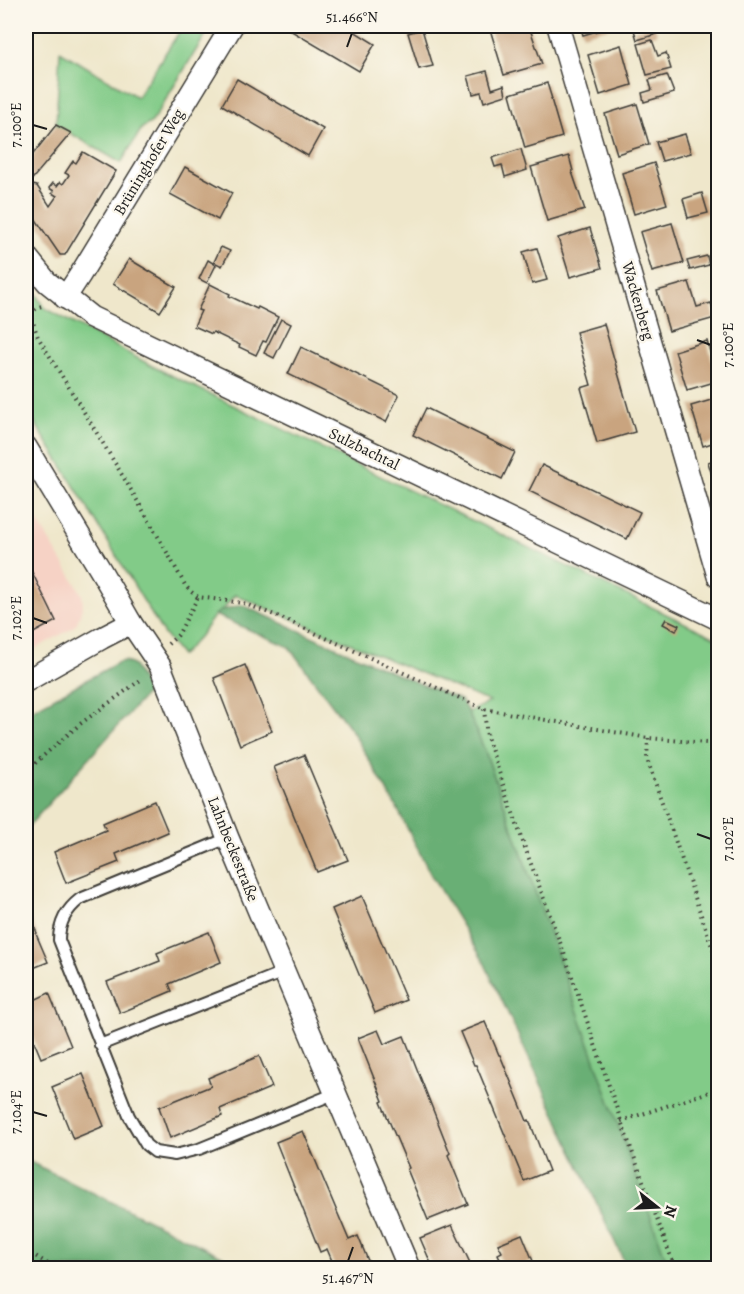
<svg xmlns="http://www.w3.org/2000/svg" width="744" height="1294" viewBox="0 0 744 1294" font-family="Alegreya,serif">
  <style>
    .built { fill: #f6d2c5 }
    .green { fill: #82cb88; stroke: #4f7452; stroke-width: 1.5 }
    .forest { fill: #69af74; stroke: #426648; stroke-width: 1.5 }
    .building { fill: #c9a47f }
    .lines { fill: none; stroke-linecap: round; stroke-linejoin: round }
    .lane-casing { stroke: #3c3a36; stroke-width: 14 }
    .street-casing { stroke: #3c3a36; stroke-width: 24 }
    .path { stroke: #3c3a36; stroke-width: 4; stroke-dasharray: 1.5 4.5; stroke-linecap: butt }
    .lane { stroke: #fff; stroke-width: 10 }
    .street { stroke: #fff; stroke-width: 21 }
    .ticks { fill: none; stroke: #1c1c1c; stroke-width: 2 }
    .labels { text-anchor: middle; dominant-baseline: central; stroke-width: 5; stroke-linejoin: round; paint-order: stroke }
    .street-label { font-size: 16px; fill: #1c1c1c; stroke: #fbf7ec }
    .neatline { fill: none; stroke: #1c1c1c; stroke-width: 2 }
    .ticks-label { font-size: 15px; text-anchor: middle; fill: #1c1c1c }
  </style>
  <rect width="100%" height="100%" fill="#fbf7ec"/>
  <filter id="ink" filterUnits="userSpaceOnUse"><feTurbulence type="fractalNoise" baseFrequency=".0167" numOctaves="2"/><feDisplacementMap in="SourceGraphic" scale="12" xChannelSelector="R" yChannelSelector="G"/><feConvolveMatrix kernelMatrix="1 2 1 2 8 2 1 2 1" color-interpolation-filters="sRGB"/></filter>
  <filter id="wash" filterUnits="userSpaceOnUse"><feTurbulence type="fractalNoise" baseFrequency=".008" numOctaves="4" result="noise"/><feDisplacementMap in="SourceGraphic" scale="24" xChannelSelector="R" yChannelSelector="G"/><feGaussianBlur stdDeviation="1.35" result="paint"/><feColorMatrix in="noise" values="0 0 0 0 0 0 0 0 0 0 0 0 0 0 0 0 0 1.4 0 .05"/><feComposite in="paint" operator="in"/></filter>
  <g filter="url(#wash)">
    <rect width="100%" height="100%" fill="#efe7cb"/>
    <path class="built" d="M26 503 78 587 82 595 83 605 77 623 71 629 26 654Z"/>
    <g class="green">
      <path d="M183 26H211L152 122 142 128 121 163 56 125 60 51 137 97Z"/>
      <path d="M26 277 45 308 152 366 718 639V1268H668L485 751 468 712 490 702 235 595 222 610 215 615 199 637 181 656 163 633 61 464 26 409Z"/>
    </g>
    <g class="forest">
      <path d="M242 605 401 676 461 700 468 712 485 751 669 1268H627L483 960 432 877 397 808 354 734 289 647 215 615 222 610Z"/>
      <path d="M125 661 134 666 148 692 26 829V713L119 662Z"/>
      <path d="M26 1160 246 1268H26Z"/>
    </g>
    <g id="blocks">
      <g class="building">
        <path d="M283 26H346L375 44 359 71Z"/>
        <path d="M489 26H529L542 64 504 75Z"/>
        <path d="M580 26H614L583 35Z"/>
        <path d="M650 26H655L657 34 637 40 634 30Z"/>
        <path d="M422 29 433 66 419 69 408 33Z"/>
        <path d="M652 40 658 56 666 53 671 69 647 75 638 44Z"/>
        <path d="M621 45 632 85 600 95 588 55Z"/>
        <path d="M487 71 492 89 504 85 506 95 484 102 481 92 473 94 468 76Z"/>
        <path d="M667 75 674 93 644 102 642 93 652 90 649 80Z"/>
        <path d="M237 79 323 129 308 156 222 105Z"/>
        <path d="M547 83 552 99H551L562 137 525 148 510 94Z"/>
        <path d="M637 104 649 144 617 154 605 114Z"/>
        <path d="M26 124 33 138 26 142Z"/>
        <path d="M56 125 71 133 28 184 37 186 50 206 57 196 52 193 54 191 49 188 53 183 57 186 60 182 63 184 69 175 65 173 73 161 76 163 83 152 116 171 65 255H60L26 205V163Z"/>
        <path d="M685 134 691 153 662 161 656 142Z"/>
        <path d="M521 149 527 170 505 177 502 165 495 167 492 158Z"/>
        <path d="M569 156 573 171 572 172 585 210 547 221 531 167Z"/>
        <path d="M654 163 667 204 634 214 622 173Z"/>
        <path d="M185 167 232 193 218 220 170 194Z"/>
        <path d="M702 193 708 213 688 218 683 199Z"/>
        <path d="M672 223 684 263 652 272 640 232Z"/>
        <path d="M590 228 602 268 570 277 558 238Z"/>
        <path d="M221 247 230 251 222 266 214 262Z"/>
        <path d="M537 248 547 280 532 284 523 252Z"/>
        <path d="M707 256 709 265 690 270 687 261Z"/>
        <path d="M129 259 176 287 160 312 113 284Z"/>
        <path d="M208 260 216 265 207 283 199 279Z"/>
        <path d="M689 282 697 307 711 303 715 318 669 331 657 291Z"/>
        <path d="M210 284 230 294 229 296 244 303 257 309 258 307 278 317 266 342 263 341 256 355 239 347 240 345 213 332 212 334 194 326 201 311 198 310Z"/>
        <path d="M281 319 291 324 274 358 264 353Z"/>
        <path d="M604 324 635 432 597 443 581 388 591 385 576 332Z"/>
        <path d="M707 341 718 381 687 390 675 351Z"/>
        <path d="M301 347 399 395 386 422 288 374Z"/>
        <path d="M718 398V441L703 446 691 406Z"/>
        <path d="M426 408 515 452 502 479 413 435Z"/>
        <path d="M718 459V496L708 462Z"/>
        <path d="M542 465 640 512 627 539 529 491Z"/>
        <path d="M26 560 56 621 26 637Z"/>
        <path d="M666 619 679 625 676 631 663 624Z"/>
        <path d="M245 665 272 731 240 745 214 678Z"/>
        <path d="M304 755 348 860 317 872 274 767Z"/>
        <path d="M155 801 168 832 116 854 119 862 66 883 54 852 106 830 103 823Z"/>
        <path d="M362 896 406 1000 375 1013 332 909Z"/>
        <path d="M26 909 37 933 36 934 48 962 26 971Z"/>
        <path d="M209 932 221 962 169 984 172 991 120 1013 107 982 160 961 157 953Z"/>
        <path d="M49 993 71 1046 41 1058 26 1022V1004Z"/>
        <path d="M485 1022 499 1055H500L527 1121 529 1120 549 1171 524 1181 476 1065H474L460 1032Z"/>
        <path d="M378 1030 384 1044 404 1036 450 1153 448 1155 468 1204 428 1220 407 1169 409 1168 381 1102 383 1101 358 1038Z"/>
        <path d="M259 1056 272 1087 220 1109 222 1116 170 1138 159 1107 211 1086 208 1078Z"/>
        <path d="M83 1074 104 1126 73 1139 52 1087Z"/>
        <path d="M303 1131 349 1240 358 1236 371 1268H335L327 1249 320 1252 276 1142Z"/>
        <path d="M452 1225 472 1267 487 1261 490 1268H433L420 1238Z"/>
        <path d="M522 1234 533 1261 515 1268H504L498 1254 502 1252 498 1244Z"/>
      </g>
    </g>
  </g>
  <g filter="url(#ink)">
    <use href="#blocks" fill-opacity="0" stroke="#3c3a36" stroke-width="1.5"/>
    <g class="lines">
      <defs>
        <g id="lane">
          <path d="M228 838 80 899C67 909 59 922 59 940L129 1116 146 1145 155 1152 175 1155 199 1149 336 1093"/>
          <path d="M100 1045 284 972"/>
        </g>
        <g id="street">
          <path d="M558 26 718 576"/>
          <path d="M26 256 47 282 91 317 718 619"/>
          <path d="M65 298 80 275 232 26"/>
          <path d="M26 447 101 571 131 623 160 666 228 838 409 1268"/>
          <path d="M26 681 102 638 131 623"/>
        </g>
      </defs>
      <use href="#lane" class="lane-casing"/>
      <use href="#street" class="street-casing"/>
      <g class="path">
        <path d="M26 301C32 313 33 325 38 337 88 419 139 500 185 585L190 591 198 597 243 603 277 616 484 709 648 738 718 744"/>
        <path d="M26 318 38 307 42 306"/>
        <path d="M168 644 178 635 198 597"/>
        <path d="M484 709 487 737 524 845 564 953 621 1121 675 1268"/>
        <path d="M648 738 647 759 718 964"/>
        <path d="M26 771 80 724 142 679"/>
        <path d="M621 1121 718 1089"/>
        <path d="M26 1250 54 1268"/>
      </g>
      <use href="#lane" class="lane"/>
      <use href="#street" class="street"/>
    </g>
  </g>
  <path class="ticks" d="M347 47 352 33M33 125 47 129M697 340 711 345M33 618 47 623M697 834 711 839M33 1112 47 1116M348 1261 353 1247"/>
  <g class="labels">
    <g class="street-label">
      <text transform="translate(149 162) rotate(-59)">Brüninghofer Weg</text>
      <text transform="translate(638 301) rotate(74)">Wackenberg</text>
      <text transform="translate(364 449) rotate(26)">Sulzbachtal</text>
      <text transform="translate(233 849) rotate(68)">Lahnbeckestraße</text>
    </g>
  </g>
  <rect width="744" height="1294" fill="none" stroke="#fbf7ec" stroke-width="66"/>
  <g transform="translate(657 1207) rotate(108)" stroke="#fbf7ec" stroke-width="4.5" paint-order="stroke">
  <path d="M0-4.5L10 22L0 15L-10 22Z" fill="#1c1c1c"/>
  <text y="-9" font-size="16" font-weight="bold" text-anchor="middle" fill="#1c1c1c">N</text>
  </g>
  <rect x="33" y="33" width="678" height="1228" class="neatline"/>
  <g class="ticks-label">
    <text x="352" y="22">51.466°N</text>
    <text transform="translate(16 125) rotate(-90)" y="5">7.100°E</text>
    <text transform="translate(728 345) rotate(-90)" y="5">7.100°E</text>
    <text transform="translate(16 618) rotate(-90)" y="5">7.102°E</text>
    <text transform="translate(728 839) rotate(-90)" y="5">7.102°E</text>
    <text transform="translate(16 1112) rotate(-90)" y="5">7.104°E</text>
    <text x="348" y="1283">51.467°N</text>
  </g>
</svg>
